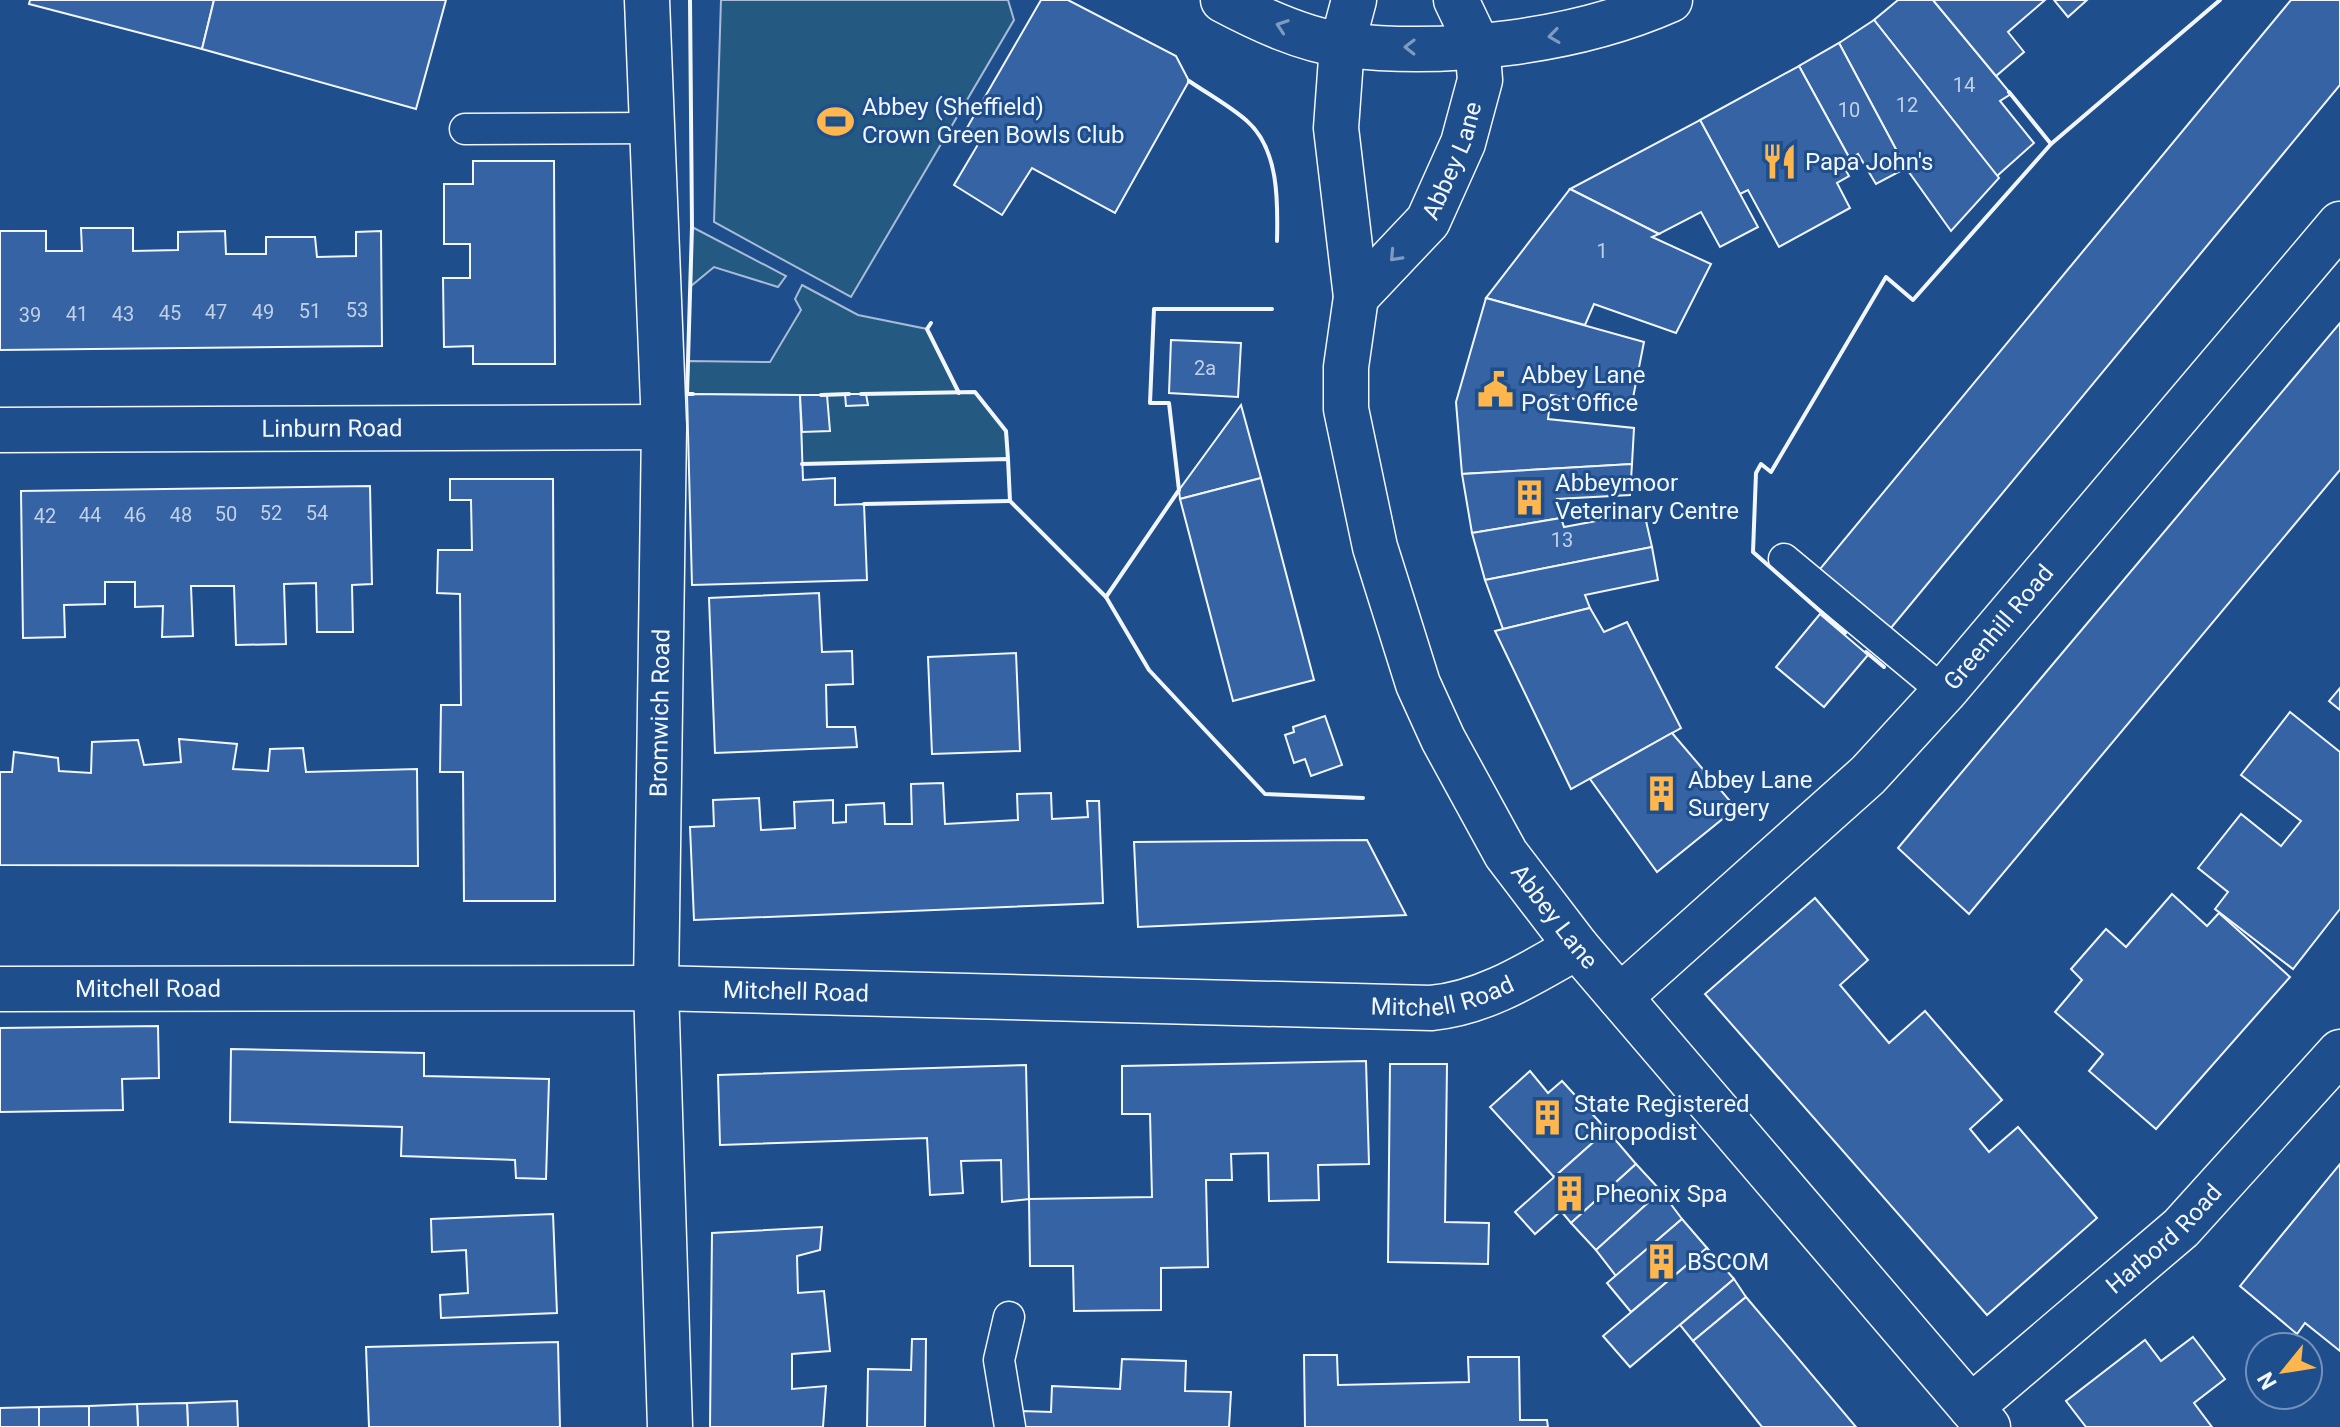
<svg xmlns="http://www.w3.org/2000/svg" width="2340" height="1427" viewBox="0 0 2340 1427" font-family="Roboto,sans-serif">
  <style>
    .green { fill: #245a82; stroke: #a8bbd7; stroke-width: 2 }
    .building { fill: #3563a3; stroke: #f2f6ff; stroke-width: 2 }
    .lines { fill: none; stroke-linecap: round; stroke-linejoin: round }
    .lane-casing { stroke: #f2f6ff; stroke-width: 33 }
    .street-casing { stroke: #f2f6ff; stroke-width: 47 }
    .secondary-casing { stroke: #f2f6ff; stroke-width: 47 }
    .highway-casing { stroke: #f2f6ff; stroke-width: 47 }
    .lane { stroke: #1f4e8c; stroke-width: 30 }
    .street { stroke: #1f4e8c; stroke-width: 44 }
    .secondary { stroke: #1f4e8c; stroke-width: 44 }
    .highway { stroke: #1f4e8c; stroke-width: 44 }
    .wall { stroke: #f2f6ff; stroke-width: 4 }
    .oneway { stroke: #7e9ac0 }
    .labels { text-anchor: middle; dominant-baseline: central; stroke-width: 6; stroke-linejoin: round; paint-order: stroke }
    .number-label { font-size: 20px; fill: #c3d1e8 }
    .poi-label { font-size: 24px; fill: #f2f6ff; stroke: #1f4e8c; text-anchor: start }
    .street-label { font-size: 24px; fill: #f2f6ff; stroke: #1f4e8c }
  </style>
  <rect width="100%" height="100%" fill="#1f4e8c"/>
  <g class="green">
    <path d="M721 0H1008L1014 20 851 297 714 222Z"/>
    <path d="M692 227 786 276 778 287 714 267 691 286Z"/>
    <path d="M802 285 858 315 927 329 958 393 975 392 1006 431 1008 459 802 464 800 395 687 394 689 361 770 362 801 310 795 299Z"/>
  </g>
  <g class="building">
    <path d="M30 0H214L202 49 29 4Z"/>
    <path d="M214 0H446L416 109 202 49Z"/>
    <path d="M1041 0H1068L1176 56 1189 81 1115 213 1032 168 1002 215 954 185 980 141 964 133Z"/>
    <path d="M1898 0H1933L2011 94 2000 101 2034 143 1997 176 1874 20Z"/>
    <path d="M1933 0H2045L2008 32 2024 52 1996 76Z"/>
    <path d="M2054 0H2087L2068 17Z"/>
    <path d="M2291 0H2340V85L1886 634 1815 575Z"/>
    <path d="M1874 20 1999 178 1951 231 1906 168 1839 43Z"/>
    <path d="M1839 43 1906 168 1876 184 1858 154 1850 159 1799 66Z"/>
    <path d="M1799 66 1850 159 1842 163 1849 176 1837 183 1850 208 1779 247 1748 190 1740 194 1700 120Z"/>
    <path d="M1700 120 1758 227 1720 247 1701 212 1659 234 1570 189Z"/>
    <path d="M473 161H554L555 364H473V346L444 347 443 278H470V244H444V184H473Z"/>
    <path d="M1570 189 1659 234 1652 237 1711 264 1676 333 1594 304 1585 325 1486 298Z"/>
    <path d="M81 228H133V251L178 250V232L225 231 226 254H266V237H315L317 257 356 256V232L381 231 382 346 0 350V231H46V251H82Z"/>
    <path d="M1486 298 1644 342 1631 408 1551 395 1548 419 1634 428 1632 464 1462 474 1456 402Z"/>
    <path d="M2340 323V470L1969 914 1898 848Z"/>
    <path d="M1171 340 1241 343 1238 397 1169 393Z"/>
    <path d="M687 394 800 395 803 480 835 478V505L864 504 867 580 692 585Z"/>
    <path d="M845 394H866L868 405 846 406Z"/>
    <path d="M800 395H827L830 431 802 432Z"/>
    <path d="M1241 405 1261 478 1180 499 1179 490Z"/>
    <path d="M1632 464 1630 495 1557 499 1561 518 1472 533 1462 474Z"/>
    <path d="M1261 478 1314 680 1233 701 1180 499Z"/>
    <path d="M450 479H553L555 901H464L463 772H440L441 705H461L460 594 437 593 438 550H472L471 500H450Z"/>
    <path d="M370 486 372 584 352 585 353 632H317L316 583 284 584 286 644 236 645 234 586H191L193 636 162 637 163 606 135 607V582H105V604L64 605 65 637 23 638 21 491Z"/>
    <path d="M1644 512 1652 547 1485 580 1472 533 1561 518 1564 527Z"/>
    <path d="M1652 547 1658 580 1585 595 1590 608 1503 629 1485 580Z"/>
    <path d="M819 593 822 652 852 651 853 684 826 685 827 727H855L857 747 715 753 709 598Z"/>
    <path d="M1590 608 1604 632 1627 622 1681 728 1571 789 1495 631Z"/>
    <path d="M1820 614 1868 655 1824 707 1776 667Z"/>
    <path d="M1016 653 1020 751 932 754 928 657Z"/>
    <path d="M2340 688V710L2329 701Z"/>
    <path d="M2290 712 2340 752V909L2293 969 2215 909 2228 892 2198 868 2241 814 2281 846 2301 821 2241 775Z"/>
    <path d="M1325 716 1342 765 1311 776 1305 759 1294 763 1285 735 1294 732 1293 727Z"/>
    <path d="M1672 733 1736 808 1657 872 1590 779Z"/>
    <path d="M179 739 237 744 233 769 268 771 270 749 303 748 306 772 417 769 418 866 0 865V772H12L14 752 58 758 59 771 91 773 92 742 138 740 144 765 181 762Z"/>
    <path d="M943 783 945 824 1018 820 1017 794 1051 793 1052 819 1088 817 1087 801H1099L1103 903 694 920 690 827 714 826 713 800 759 798 761 830 795 828 794 802 833 800V823L846 822V805L884 803 885 824H912L911 784Z"/>
    <path d="M1367 840 1406 915 1138 927 1134 842Z"/>
    <path d="M2172 894 2207 926 2219 913 2290 977 2156 1129 2089 1071 2103 1054 2055 1012 2082 980 2071 969 2106 929 2126 947Z"/>
    <path d="M1815 898 1868 960 1840 985 1889 1043 1925 1011 2002 1100 1970 1129 1989 1152 2018 1127 2097 1218 1987 1315 1705 994Z"/>
    <path d="M158 1026 159 1078 122 1079 123 1110 0 1112V1028Z"/>
    <path d="M231 1049 424 1053V1076L549 1079 546 1179 516 1178 515 1160 401 1156 402 1127 230 1122Z"/>
    <path d="M1366 1061 1369 1164 1318 1165 1319 1200 1269 1201 1268 1153 1231 1154 1232 1180H1206L1208 1267 1161 1268V1310L1074 1311 1073 1266H1030L1029 1199 1152 1197 1150 1114H1122V1066Z"/>
    <path d="M1390 1064H1447L1445 1222 1489 1223 1488 1264 1388 1262Z"/>
    <path d="M1026 1065 1029 1199 1002 1202 1001 1160 961 1161 963 1193 930 1195 927 1138 720 1145 718 1075Z"/>
    <path d="M1530 1071 1548 1093 1562 1081 1607 1130 1554 1177 1490 1107Z"/>
    <path d="M1607 1130 1636 1164 1571 1223 1561 1211 1535 1234 1515 1212Z"/>
    <path d="M1636 1164 1661 1191 1596 1250 1571 1223Z"/>
    <path d="M2340 1164V1351L2305 1323 2297 1334 2240 1286Z"/>
    <path d="M1661 1191 1682 1219 1616 1276 1596 1250Z"/>
    <path d="M553 1214 557 1313 441 1318 440 1295 468 1293 466 1250 432 1252 431 1219Z"/>
    <path d="M1682 1219 1707 1248 1631 1312 1607 1283Z"/>
    <path d="M822 1227 820 1250 797 1256 798 1293 824 1291 830 1351 792 1354V1389L826 1386 823 1427H710L712 1233Z"/>
    <path d="M1707 1248 1734 1279 1630 1367 1603 1336Z"/>
    <path d="M1734 1279 1746 1297 1693 1341 1680 1325Z"/>
    <path d="M1746 1297 1856 1427H1762L1693 1341Z"/>
    <path d="M2193 1337 2225 1379 2194 1403 2212 1427H2086L2066 1401 2145 1340 2161 1361Z"/>
    <path d="M912 1339H926L925 1427H867L868 1369 911 1370Z"/>
    <path d="M558 1342 560 1427H369L366 1347Z"/>
    <path d="M1304 1355H1337L1338 1385 1469 1382 1468 1357H1519L1520 1420H1547L1548 1427H1305Z"/>
    <path d="M1122 1359 1186 1361 1185 1391 1231 1392 1229 1427H1022V1411L1051 1412 1052 1386 1120 1389Z"/>
    <path d="M237 1401 238 1427H188L187 1403Z"/>
    <path d="M187 1403 188 1427H138L137 1404Z"/>
    <path d="M137 1404 138 1427H89V1406Z"/>
    <path d="M89 1406V1427H39V1407Z"/>
    <path d="M39 1407V1427H0V1408Z"/>
  </g>
  <g class="lines">
    <defs>
      <g id="lane">
        <path d="M465 129 652 128"/>
        <path d="M1784 559 1944 692"/>
        <path d="M1009 1317 999 1360 1010 1427"/>
      </g>
      <g id="street">
        <path d="M647 0 664 427 656 988 670 1427"/>
        <path id="s1" d="M0 430 664 427"/>
        <path id="s2" d="M0 989 656 988 1431 1008C1485 1003 1531 973 1577 947"/>
        <path id="s3" d="M1620 997 1868 775 1944 692 2340 224"/>
        <path id="s4" d="M1971 1407 2181 1228 2340 1052"/>
      </g>
      <g id="secondary">
        <path id="s5" d="M1354 0 1342 45 1336 128 1356 297 1346 367V409L1375 547 1418 684 1443 739 1506 854 1577 947 1988 1427"/>
        <path id="s6" d="M1356 297 1428 221 1463 143 1480 80 1477 44 1456 0"/>
      </g>
      <path id="highway" d="M1223 0C1259 19 1303 40 1344 45 1448 57 1575 42 1670 0"/>
    </defs>
    <use href="#lane" class="lane-casing"/>
    <use href="#street" class="street-casing"/>
    <use href="#secondary" class="secondary-casing"/>
    <use href="#highway" class="highway-casing"/>
    <use href="#lane" class="lane"/>
    <use href="#street" class="street"/>
    <use href="#secondary" class="secondary"/>
    <use href="#highway" class="highway"/>
    <g class="wall">
      <path d="M690 0 692 227 687 394H693"/>
      <path d="M1189 81C1208 94 1230 106 1247 121 1279 149 1278 202 1277 241"/>
      <path d="M2009 92 2051 144"/>
      <path d="M931 323 927 329 959 393"/>
      <path d="M861 394 975 392 1006 431 1008 459"/>
      <path d="M821 395 849 394"/>
      <path d="M802 464 1008 459 1010 501 1106 597 1179 490 1169 403H1150L1154 309H1272"/>
      <path d="M864 504 1010 501"/>
      <path d="M1106 597 1149 670 1265 794 1363 798"/>
      <path d="M1845 633 1753 552 1756 473 1761 464 1771 472 1886 277 1913 300 2051 144 2220 0"/>
      <path d="M1866 652 1884 667"/>
    </g>
  </g>
  <defs><path id="oneway-chevron" d="M-2-3.5L2.5 0L-2 3.5" fill="none" stroke-width="1.6" stroke-linecap="round" stroke-linejoin="round" transform="scale(2)"/></defs>
  <g class="oneway">
    <use href="#oneway-chevron" transform="translate(1282 26) rotate(-161)"/>
    <use href="#oneway-chevron" transform="translate(1554 36) rotate(172)"/>
    <use href="#oneway-chevron" transform="translate(1410 47) rotate(-179)"/>
    <use href="#oneway-chevron" transform="translate(1395 256) rotate(133)"/>
  </g>
  <defs>
    <symbol id="stadium-bare" viewBox="-9 -9 18 18"><path d="M0-5a6.5 5 0 1 0 0 10a6.5 5 0 1 0 0-10ZM-3.5-1.8h7v3.6h-7Z" fill="#ffb74d" stroke="#1f4e8c" stroke-width="2.5" paint-order="stroke"/></symbol>
    <symbol id="restaurant-bare" viewBox="-9 -9 18 18"><path d="M-5-6h1v4h1v-4h1v4h1v-4h1v5L-1.5 .5V6h-2V.5L-5-1ZM5-6V6H3V1.5H1.5Q1.5-4 5-6Z" fill="#ffb74d" stroke="#1f4e8c" stroke-width="2.5" paint-order="stroke"/></symbol>
    <symbol id="civic-bare" viewBox="-9 -9 18 18"><path d="M-.6-6.5H3V-4.5H.6V-3L4-1V1h2V6H-6V1h2V-1L-.6-3ZM-1.2 2.5V6h2.4V2.5Z" fill="#ffb74d" stroke="#1f4e8c" stroke-width="2.5" paint-order="stroke"/></symbol>
    <symbol id="building-bare" viewBox="-9 -9 18 18"><path d="M-4-6H4V6H1V3H-1V6H-4ZM-2.5-4.3h1.7v1.8h-1.7ZM.8-4.3h1.7v1.8H.8ZM-2.5-1h1.7V.8h-1.7ZM.8-1h1.7V.8H.8Z" fill="#ffb74d" stroke="#1f4e8c" stroke-width="2.5" paint-order="stroke"/></symbol>
  </defs>
  <g fill-rule="evenodd">
    <use href="#stadium-bare" x="810" y="96" width="51" height="51"/>
    <use href="#restaurant-bare" x="1754" y="136" width="51" height="51"/>
    <use href="#civic-bare" x="1470" y="364" width="51" height="51"/>
    <use href="#building-bare" x="1504" y="472" width="51" height="51"/>
    <use href="#building-bare" x="1636" y="768" width="51" height="51"/>
    <use href="#building-bare" x="1522" y="1092" width="51" height="51"/>
    <use href="#building-bare" x="1544" y="1168" width="51" height="51"/>
    <use href="#building-bare" x="1636" y="1236" width="51" height="51"/>
  </g>
  <g class="labels">
    <g class="number-label">
      <text x="1964" y="85">14</text>
      <text x="1907" y="105">12</text>
      <text x="1849" y="110">10</text>
      <text x="1602" y="251">1</text>
      <text x="357" y="310">53</text>
      <text x="310" y="311">51</text>
      <text x="216" y="312">47</text>
      <text x="263" y="312">49</text>
      <text x="170" y="313">45</text>
      <text x="77" y="314">41</text>
      <text x="123" y="314">43</text>
      <text x="30" y="315">39</text>
      <text x="1205" y="368">2a</text>
      <text x="271" y="513">52</text>
      <text x="317" y="513">54</text>
      <text x="226" y="514">50</text>
      <text x="90" y="515">44</text>
      <text x="135" y="515">46</text>
      <text x="181" y="515">48</text>
      <text x="45" y="516">42</text>
      <text x="1562" y="540">13</text>
    </g>
    <g class="poi-label">
      <text x="862" y="107">Abbey (Sheffield)<tspan x="862" dy="28">Crown Green Bowls Club</tspan></text>
      <text x="1805" y="162">Papa John's</text>
      <text x="1521" y="375">Abbey Lane<tspan x="1521" dy="28">Post Office</tspan></text>
      <text x="1555" y="483">Abbeymoor<tspan x="1555" dy="28">Veterinary Centre</tspan></text>
      <text x="1688" y="780">Abbey Lane<tspan x="1688" dy="28">Surgery</tspan></text>
      <text x="1574" y="1104">State Registered<tspan x="1574" dy="28">Chiropodist</tspan></text>
      <text x="1595" y="1194">Pheonix Spa</text>
      <text x="1687" y="1262">BSCOM</text>
    </g>
    <g class="street-label">
      <text stroke="none"><textPath href="#s6" startOffset="170">Abbey Lane</textPath></text>
      <text stroke="none"><textPath href="#s1" startOffset="332">Linburn Road</textPath></text>
      <text stroke="none"><textPath href="#s3" startOffset="530">Greenhill Road</textPath></text>
      <text transform="translate(660 713) rotate(-89)">Bromwich Road</text>
      <text stroke="none"><textPath href="#s5" startOffset="968">Abbey Lane</textPath></text>
      <text stroke="none"><textPath href="#s2" startOffset="148">Mitchell Road</textPath></text>
      <text stroke="none"><textPath href="#s2" startOffset="796">Mitchell Road</textPath></text>
      <text stroke="none"><textPath href="#s2" startOffset="1444">Mitchell Road</textPath></text>
      <text stroke="none"><textPath href="#s4" startOffset="256">Harbord Road</textPath></text>
    </g>
  </g>
  <g transform="translate(2284 1371) rotate(240)"><circle r="38" fill="#1f4e8c" stroke="#7391ba" stroke-width="2"/>
  <path d="M0-6L14 30L0 20L-14 30Z" fill="#ffb74d"/>
  <text y="-12" font-size="22" font-weight="bold" text-anchor="middle" fill="#f2f6ff">N</text>
  </g>
</svg>
